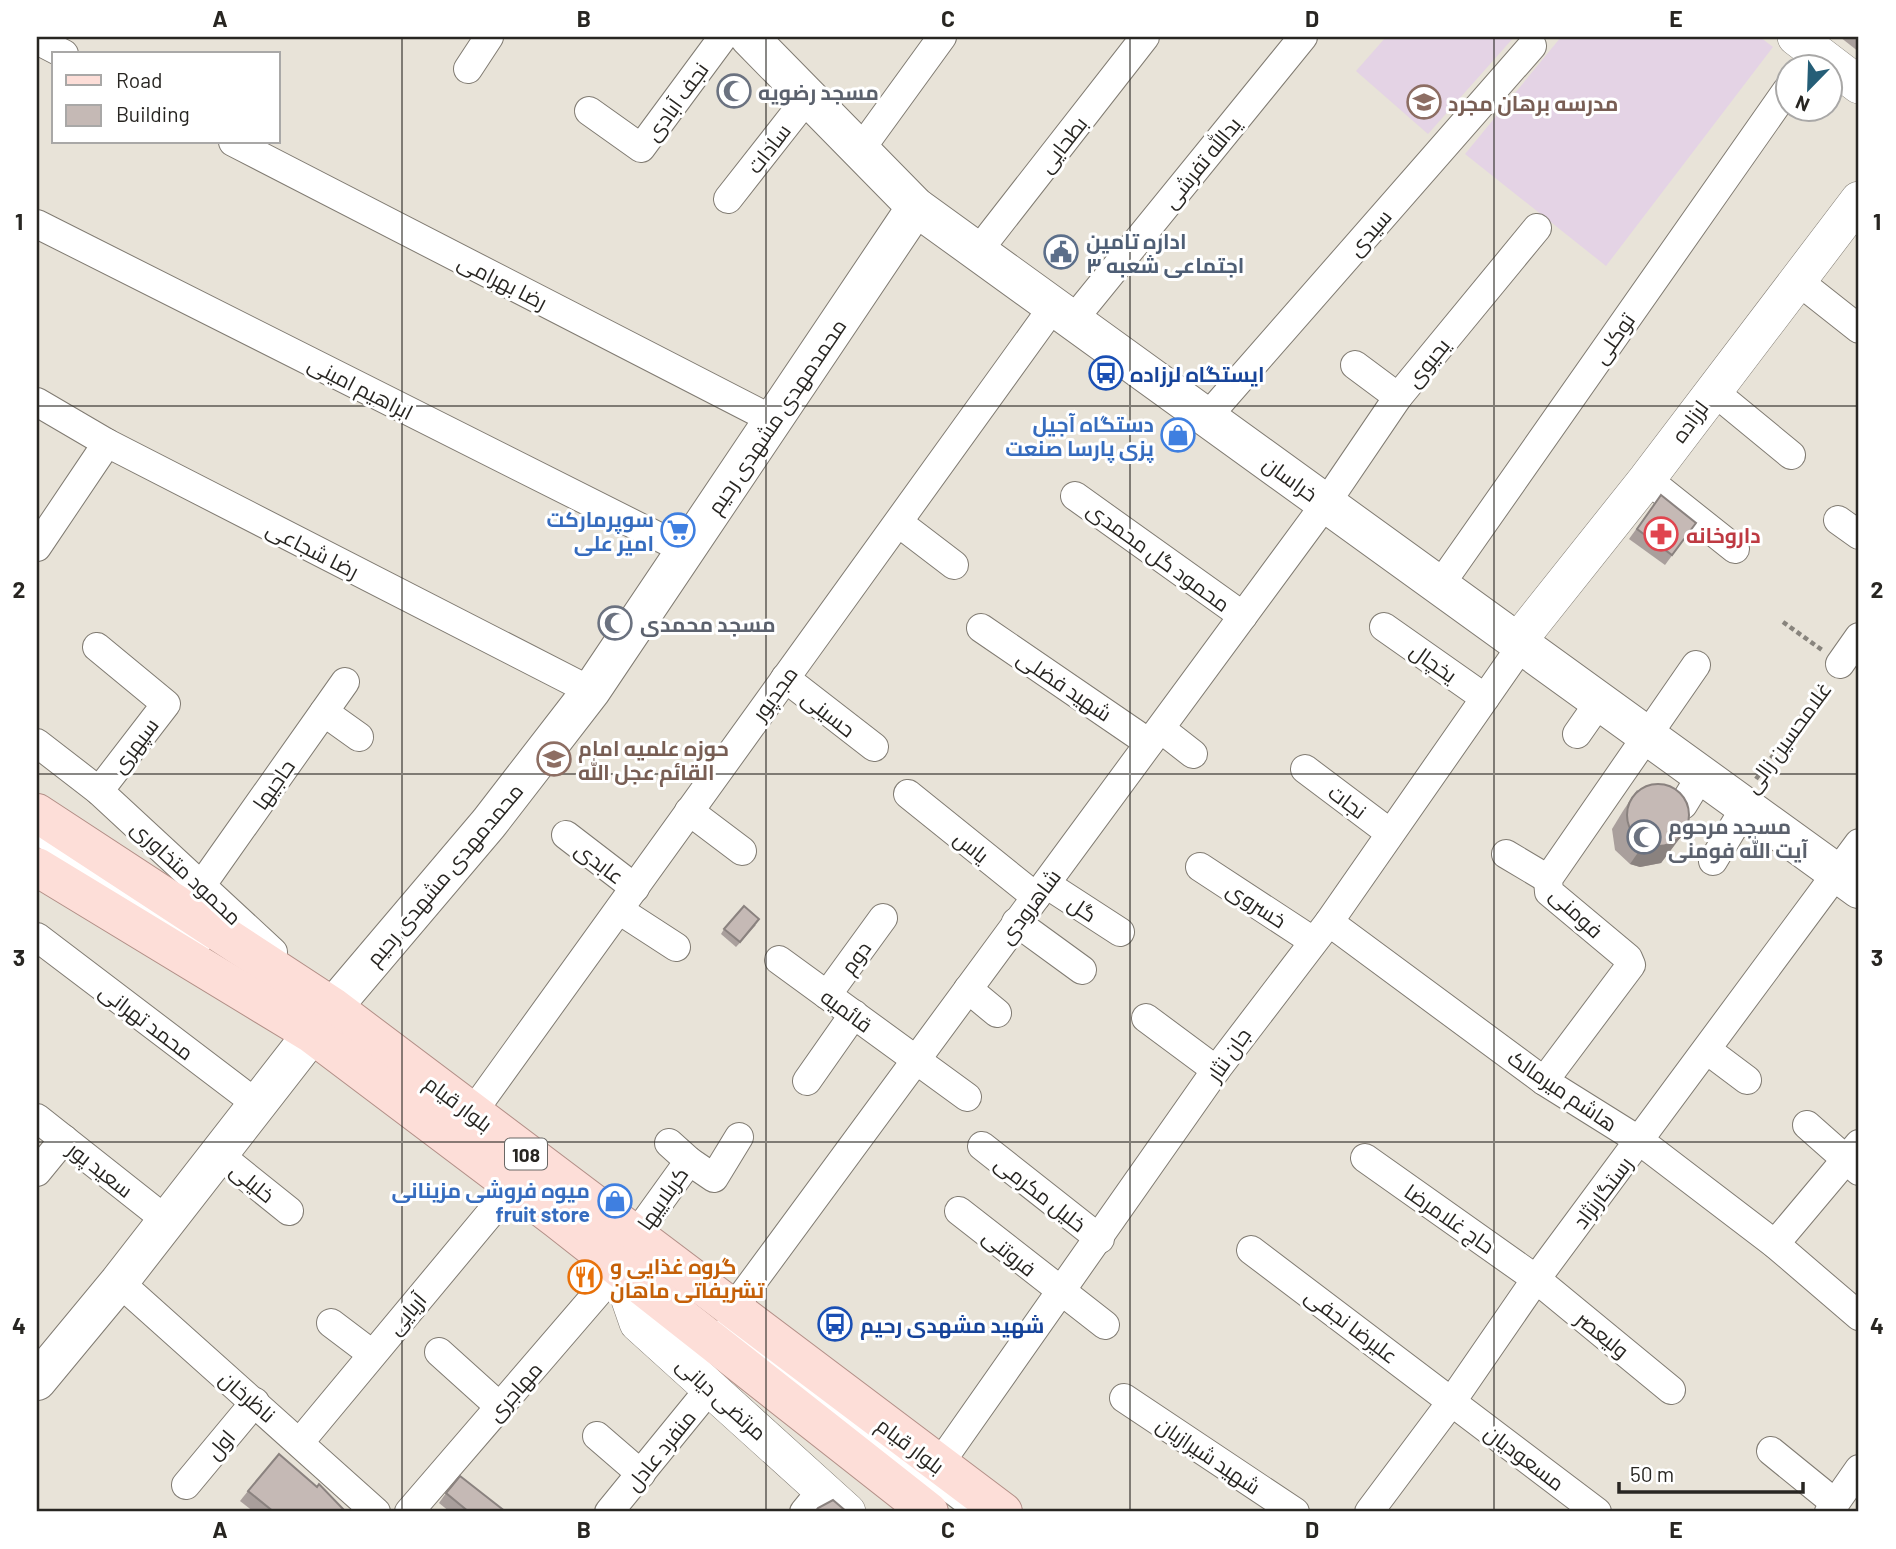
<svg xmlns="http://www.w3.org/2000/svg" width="1896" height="1549" viewBox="0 0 1896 1549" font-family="Barlow,Cairo,sans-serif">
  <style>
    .education { fill: #e4d3e5 }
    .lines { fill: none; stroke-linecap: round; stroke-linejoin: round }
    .service-casing { stroke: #807b72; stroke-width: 16 }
    .minor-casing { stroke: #807b72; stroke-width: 30 }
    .tertiary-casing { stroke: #807b72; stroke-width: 38 }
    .secondary-casing { stroke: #807b72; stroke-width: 40 }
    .primary-casing { stroke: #b28f87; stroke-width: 40 }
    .path { stroke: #88847d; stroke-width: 4.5; stroke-dasharray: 5 3.5; stroke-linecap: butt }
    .service { stroke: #fff; stroke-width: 14 }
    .minor { stroke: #fff; stroke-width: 28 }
    .tertiary { stroke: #fff; stroke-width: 37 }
    .secondary { stroke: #fff; stroke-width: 38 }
    .primary { stroke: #fdded8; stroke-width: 38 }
    .wall { fill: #a99f9c }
    .shaded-wall { fill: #8a827f }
    .building { fill: #c5b9b5; stroke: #8a827f; stroke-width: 2 }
    .grid { fill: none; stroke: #282622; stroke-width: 2; stroke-opacity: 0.55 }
    .labels { text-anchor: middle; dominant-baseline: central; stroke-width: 6; stroke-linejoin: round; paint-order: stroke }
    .shield { fill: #fff; stroke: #686764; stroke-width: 2 }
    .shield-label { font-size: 19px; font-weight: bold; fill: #282622 }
    .worship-label { font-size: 21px; font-weight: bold; fill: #5b616d; stroke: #fff; text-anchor: start }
    .street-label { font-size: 21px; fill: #282622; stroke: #fff }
    .education-label { font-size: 21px; font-weight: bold; fill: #785e54; stroke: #fff; text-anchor: start }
    .service-label { font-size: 21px; font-weight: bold; fill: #4e5e75; stroke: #fff; text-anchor: start }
    .transit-label { font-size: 21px; font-weight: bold; fill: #164399; stroke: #fff; text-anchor: start }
    .shop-label { font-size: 21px; font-weight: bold; fill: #366cbe; stroke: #fff; text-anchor: end }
    .health-label { font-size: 21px; font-weight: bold; fill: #be3a42; stroke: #fff; text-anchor: start }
    .food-label { font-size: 21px; font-weight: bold; fill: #c56008; stroke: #fff; text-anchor: start }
    .neatline { fill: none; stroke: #282622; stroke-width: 2.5 }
    .grid-label { font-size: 23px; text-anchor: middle; font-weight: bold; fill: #282622 }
  </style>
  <rect width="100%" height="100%" fill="#e8e3d8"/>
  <g class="education">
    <path d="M1386 37H1514L1428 134 1356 71Z"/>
    <path d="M1561 37H1760L1773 47 1606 266 1465 154Z"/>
  </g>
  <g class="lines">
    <defs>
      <g id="service">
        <path d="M37 838 203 946"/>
        <path d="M723 1325 970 1512"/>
      </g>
      <g id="minor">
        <path d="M37 40 64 54"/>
        <path d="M468 69 489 37"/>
        <path d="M589 111 641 148 723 37"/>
        <path d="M233 142 773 420"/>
        <path d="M860 150 942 37"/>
        <path d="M728 199 808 97"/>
        <path d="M37 224 685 550"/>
        <path d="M978 251 1145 37"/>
        <path d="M1797 280 1859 329"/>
        <path d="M1073 320 1303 37"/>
        <path d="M1355 365 1398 397"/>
        <path d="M1712 390 1791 455"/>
        <path d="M37 402 107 443 591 691"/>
        <path d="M1207 417 1532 46"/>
        <path d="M1647 479 1735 549"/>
        <path d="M1075 496 1243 616"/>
        <path d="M1838 520 1859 535"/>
        <path d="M899 523 954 565"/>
        <path d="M37 547 107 443"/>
        <path d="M1440 585 1787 90"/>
        <path d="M1384 627 1485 698"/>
        <path d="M981 628 1149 743"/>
        <path d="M97 647 166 704 99 791"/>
        <path d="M1840 664 1859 637"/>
        <path d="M785 678 874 747"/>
        <path d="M324 712 359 737"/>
        <path d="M1161 729 1193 754"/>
        <path d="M1577 734 1600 701"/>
        <path d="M37 743 99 791 273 952"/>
        <path d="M1305 769 1390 833"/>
        <path d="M908 794 1036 897"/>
        <path d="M1683 805 1702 774"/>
        <path d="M689 811 742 851"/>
        <path d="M566 835 635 888"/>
        <path d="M1506 854 1548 879"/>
        <path d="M1713 861 1746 806"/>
        <path d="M1200 867 1313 941"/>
        <path d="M1046 884 1120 932"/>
        <path d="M201 886 345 682"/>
        <path d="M619 910 676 947"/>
        <path d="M1016 922 1082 970"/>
        <path d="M1329 922 1544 1081 1640 1141 1775 1244 1859 1316"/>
        <path d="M37 937 257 1104"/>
        <path d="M779 960 967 1097"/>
        <path d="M968 989 997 1013"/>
        <path d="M827 995 883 918"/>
        <path d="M1146 1018 1216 1070"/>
        <path d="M1707 1050 1747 1080"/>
        <path d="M807 1081 854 1014"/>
        <path d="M1544 1081 1631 965 1628 958 1549 892 1548 879 1696 665"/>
        <path d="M472 1113 1053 307"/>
        <path d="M37 1118 166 1220"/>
        <path d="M1807 1125 1859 1171"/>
        <path d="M669 1143 689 1161"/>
        <path d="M982 1146 1100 1239"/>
        <path d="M218 1154 289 1211"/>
        <path d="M1365 1158 1536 1279 1671 1390"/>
        <path d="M37 1172 64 1139"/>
        <path d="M959 1211 1105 1325"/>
        <path d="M635 1236 689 1161 714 1178 739 1137"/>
        <path d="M1775 1244 1859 1144"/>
        <path d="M1251 1250 1597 1512"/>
        <path d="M119 1282 376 1512"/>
        <path d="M732 1310 1326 503 1398 397 1537 228"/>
        <path d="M331 1323 372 1354"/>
        <path d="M439 1352 500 1407"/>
        <path d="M1124 1398 1295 1512"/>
        <path d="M597 1436 641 1474"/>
        <path d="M300 1442 513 1186"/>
        <path d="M1771 1451 1835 1503"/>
        <path d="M938 1466 1216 1070 1329 922 1522 645"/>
        <path d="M186 1485 255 1402"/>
        <path d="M409 1512 619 1268"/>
        <path d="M609 1512 711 1387"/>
        <path d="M804 1512 822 1490"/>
        <path d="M1369 1512 1452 1401 1536 1279 1859 843"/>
        <path d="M1829 1512 1859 1469"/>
      </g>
      <g id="tertiary">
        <path d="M1796 37 1859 85"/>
        <path d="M1518 641 1647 479 1859 200"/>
        <path d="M619 1268 638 1323 847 1512"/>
      </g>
      <g id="secondary">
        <path d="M749 37 916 207 1859 889"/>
        <path d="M37 1381 119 1282 333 1007 489 823 591 691 916 207"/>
      </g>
      <g id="primary">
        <path d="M37 813 333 1007 1003 1512"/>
        <path d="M37 867 312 1034 557 1219 929 1512"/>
      </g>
    </defs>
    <use href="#service" class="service-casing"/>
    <use href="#minor" class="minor-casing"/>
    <use href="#tertiary" class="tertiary-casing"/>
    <use href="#secondary" class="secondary-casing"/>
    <use href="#primary" class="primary-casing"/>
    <g class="path">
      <path d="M1783 622 1822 650"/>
      <path d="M1756 779 1825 684"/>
    </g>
    <use href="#service" class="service"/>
    <use href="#minor" class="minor"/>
    <use href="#tertiary" class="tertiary"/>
    <use href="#secondary" class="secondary"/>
    <use href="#primary" class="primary"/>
  </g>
  <g class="wall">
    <path d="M1840 37H1859V52Z"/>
    <path d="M1661 495 1696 523 1665 565 1629 539Z"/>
    <path d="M1637 790 1689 826 1661 863 1640 867 1630 864 1615 850 1612 829 1623 811Z"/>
    <path d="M756 925 736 947 721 934 724 929Z"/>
    <path d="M248 1491 346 1512H254L240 1501Z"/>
    <path d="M446 1493 506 1512H450L439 1503Z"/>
  </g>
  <path class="shaded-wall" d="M1689 826 1661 863 1640 867 1630 864 1644 844Z"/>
  <g class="building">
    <path d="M1661 495 1696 523 1672 555 1637 529Z"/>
    <circle cx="1658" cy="815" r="31"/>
    <path d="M744 906 759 919 740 942 724 929Z"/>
    <path d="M279 1454 317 1487 319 1484 346 1512H274L248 1491Z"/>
    <path d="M460 1476 506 1512H469L446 1493Z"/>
    <path d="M833 1500 847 1512H815L818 1508Z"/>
  </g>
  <path class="grid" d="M402 37V1512M766 37V1512M1130 37V1512M1494 37V1512M37 406H1859M37 774H1859M37 1142H1859"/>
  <defs>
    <symbol id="mosque-ring" viewBox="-11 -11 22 22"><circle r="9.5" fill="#fff" stroke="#6b7280" stroke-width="1.5"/><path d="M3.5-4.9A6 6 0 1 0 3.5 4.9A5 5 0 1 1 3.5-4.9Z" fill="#6b7280"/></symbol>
    <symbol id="school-ring" viewBox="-11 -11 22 22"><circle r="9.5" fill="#fff" stroke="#8d6e63" stroke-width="1.5"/><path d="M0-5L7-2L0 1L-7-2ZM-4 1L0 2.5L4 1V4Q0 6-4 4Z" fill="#8d6e63"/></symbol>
    <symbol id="civic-ring" viewBox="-11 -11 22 22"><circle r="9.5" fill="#fff" stroke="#5c6f8a" stroke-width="1.5"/><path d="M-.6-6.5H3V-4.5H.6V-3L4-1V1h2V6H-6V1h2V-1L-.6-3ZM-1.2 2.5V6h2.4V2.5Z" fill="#5c6f8a"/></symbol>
    <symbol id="bus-ring" viewBox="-11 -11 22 22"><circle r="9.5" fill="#fff" stroke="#1a4fb4" stroke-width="1.5"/><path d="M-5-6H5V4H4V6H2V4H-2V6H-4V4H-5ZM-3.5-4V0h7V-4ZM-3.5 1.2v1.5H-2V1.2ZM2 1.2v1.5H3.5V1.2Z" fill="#1a4fb4"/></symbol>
    <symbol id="shop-ring" viewBox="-11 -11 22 22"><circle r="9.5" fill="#fff" stroke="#3f7fe0" stroke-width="1.5"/><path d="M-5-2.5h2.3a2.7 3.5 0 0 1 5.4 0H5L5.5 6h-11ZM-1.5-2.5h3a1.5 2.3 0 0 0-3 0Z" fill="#3f7fe0"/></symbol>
    <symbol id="supermarket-ring" viewBox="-11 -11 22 22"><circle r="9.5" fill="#fff" stroke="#3f7fe0" stroke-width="1.5"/><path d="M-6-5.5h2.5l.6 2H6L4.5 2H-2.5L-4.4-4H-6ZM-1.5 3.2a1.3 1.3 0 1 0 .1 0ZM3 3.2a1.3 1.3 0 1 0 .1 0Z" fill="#3f7fe0"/></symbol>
    <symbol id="pharmacy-ring" viewBox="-11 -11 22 22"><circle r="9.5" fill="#fff" stroke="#e0444e" stroke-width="1.5"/><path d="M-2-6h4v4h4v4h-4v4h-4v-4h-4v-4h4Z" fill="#e0444e"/></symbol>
    <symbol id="university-ring" viewBox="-11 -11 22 22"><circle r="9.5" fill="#fff" stroke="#8d6e63" stroke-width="1.5"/><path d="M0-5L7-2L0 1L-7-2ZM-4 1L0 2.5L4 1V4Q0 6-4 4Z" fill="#8d6e63"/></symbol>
    <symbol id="restaurant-ring" viewBox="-11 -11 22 22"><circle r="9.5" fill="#fff" stroke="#e8710a" stroke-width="1.5"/><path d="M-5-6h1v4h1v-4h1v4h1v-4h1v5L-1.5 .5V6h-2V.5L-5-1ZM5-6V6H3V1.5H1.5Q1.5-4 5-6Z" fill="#e8710a"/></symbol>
  </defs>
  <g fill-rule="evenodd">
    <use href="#mosque-ring" x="715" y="72" width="38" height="38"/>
    <use href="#school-ring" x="1405" y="83" width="38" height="38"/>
    <use href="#civic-ring" x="1042" y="233" width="38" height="38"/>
    <use href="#bus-ring" x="1087" y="354" width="38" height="38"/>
    <use href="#shop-ring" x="1159" y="416" width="38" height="38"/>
    <use href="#supermarket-ring" x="659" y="511" width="38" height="38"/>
    <use href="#pharmacy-ring" x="1642" y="515" width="38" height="38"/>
    <use href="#mosque-ring" x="596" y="604" width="38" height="38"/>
    <use href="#university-ring" x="535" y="740" width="38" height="38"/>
    <use href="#mosque-ring" x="1625" y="818" width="38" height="38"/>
    <use href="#shop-ring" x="596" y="1182" width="38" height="38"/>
    <use href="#restaurant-ring" x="566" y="1258" width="38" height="38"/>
    <use href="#bus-ring" x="816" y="1305" width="38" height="38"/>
  </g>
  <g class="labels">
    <rect class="shield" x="505" y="1138.5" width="42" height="31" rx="5"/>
    <g class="shield-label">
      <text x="526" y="1154">108</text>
    </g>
    <g class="worship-label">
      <text x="758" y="91">مسجد رضویه</text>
      <text x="640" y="623">مسجد محمدی</text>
      <text x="1668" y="825">مسجد مرحوم<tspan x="1668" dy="24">آیت الله فومنی</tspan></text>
    </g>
    <g class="street-label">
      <text transform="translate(676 101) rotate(-54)">نجف آبادی</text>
      <text transform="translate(1062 144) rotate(-52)">بطحایی</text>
      <text transform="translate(768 148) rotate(-52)">سادات</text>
      <text transform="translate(1201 162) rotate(-51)">یدالله تفرشی</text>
      <text transform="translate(1369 232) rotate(-49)">سیدی</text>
      <text transform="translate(503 281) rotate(27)">رضا بهرامی</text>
      <text transform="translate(1613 338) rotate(-55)">توکلی</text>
      <text transform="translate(1427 362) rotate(-51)">یحیوی</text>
      <text transform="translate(361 387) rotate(27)">ابراهیم امینی</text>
      <text transform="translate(776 416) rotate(-56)">محمدمهدی مشهدی رحیم</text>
      <text transform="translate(1689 421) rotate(-54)">لرزاده</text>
      <text transform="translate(1291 478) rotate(36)">خراسان</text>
      <text transform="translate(313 549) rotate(27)">رضا شجاعی</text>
      <text transform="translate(1159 556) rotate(36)">محمود گل محمدی</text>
      <text transform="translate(1434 662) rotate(35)">یخچال</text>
      <text transform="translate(1065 685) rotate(34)">شهید فضلی</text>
      <text transform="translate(774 693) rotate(-54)">مجدپور</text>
      <text transform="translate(829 713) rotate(38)">حسینی</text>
      <text transform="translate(1787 737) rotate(-54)">غلامحسین زالی</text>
      <text transform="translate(134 745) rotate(-53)">سپهری</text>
      <text transform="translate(273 784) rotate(-55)">حاجیها</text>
      <text transform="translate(1348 801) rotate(37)">نجات</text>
      <text transform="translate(972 846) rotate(39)">یاس</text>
      <text transform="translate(600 862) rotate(37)">عابدی</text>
      <text transform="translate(187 872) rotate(43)">محمود متخاوری</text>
      <text transform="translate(444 874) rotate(-50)">محمدمهدی مشهدی رحیم</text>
      <text transform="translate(1257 904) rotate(33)">خسروی</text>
      <text transform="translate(1029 906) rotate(-53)">شاهرودی</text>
      <text transform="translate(1083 908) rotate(34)">گل</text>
      <text transform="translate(1577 912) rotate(43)">فومنی</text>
      <text transform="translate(855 957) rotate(-54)">دوم</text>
      <text transform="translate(847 1010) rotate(36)">قائمیه</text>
      <text transform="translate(147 1021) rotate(37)">محمد تهرانی</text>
      <text transform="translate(1228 1054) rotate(-55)">جان نثار</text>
      <text transform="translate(1563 1090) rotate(34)">هاشم میرمالک</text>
      <text transform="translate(459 1103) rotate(37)">بلوار قیام</text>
      <text transform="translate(101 1169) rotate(38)">سعید پور</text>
      <text transform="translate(253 1182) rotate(39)">خلیلی</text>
      <text transform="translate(1602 1192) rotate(-53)">رستگارنژاد</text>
      <text transform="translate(1041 1193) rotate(38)">خلیل مکرمی</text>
      <text transform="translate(662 1198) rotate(-55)">کربلاییها</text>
      <text transform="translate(1450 1218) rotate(35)">حاج غلامرضا</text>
      <text transform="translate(1010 1252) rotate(39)">فروتنی</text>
      <text transform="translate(406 1313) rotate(-50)">آریایی</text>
      <text transform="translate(1352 1325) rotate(37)">علیرضا نجفی</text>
      <text transform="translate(1603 1334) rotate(39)">ولیعصر</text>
      <text transform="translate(514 1391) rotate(-49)">مهاجری</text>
      <text transform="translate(248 1396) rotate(41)">ناظرخان</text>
      <text transform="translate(722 1398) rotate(42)">مرتضی دیانی</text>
      <text transform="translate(220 1444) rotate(-50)">اول</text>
      <text transform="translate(911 1445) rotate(37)">بلوار قیام</text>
      <text transform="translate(660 1450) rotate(-51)">منفرد عادل</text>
      <text transform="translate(1209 1455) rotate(34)">شهید شیرازیان</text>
      <text transform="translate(1525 1457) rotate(37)">مسعودیان</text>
    </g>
    <g class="education-label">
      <text x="1448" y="102">مدرسه برهان مجرد</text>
      <text x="578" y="747">حوزه علمیه امام<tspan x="578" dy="24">القائم عجل الله</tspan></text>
    </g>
    <g class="service-label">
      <text x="1086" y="240">اداره تامین<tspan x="1086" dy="24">اجتماعی شعبه ۳</tspan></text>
    </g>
    <g class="transit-label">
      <text x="1130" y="373">ایستگاه لرزاده</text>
      <text x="860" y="1324">شهید مشهدی رحیم</text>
    </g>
    <g class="shop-label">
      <text x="1154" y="423">دستگاه آجیل<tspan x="1154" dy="24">پزی پارسا صنعت</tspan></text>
      <text x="654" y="518">سوپرمارکت<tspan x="654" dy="24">امیر علی</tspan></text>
      <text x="590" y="1189">میوه فروشی مزینانی<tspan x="590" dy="24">fruit store</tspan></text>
    </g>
    <g class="health-label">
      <text x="1686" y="534">داروخانه</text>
    </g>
    <g class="food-label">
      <text x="610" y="1265">گروه غذایی و<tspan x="610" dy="24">تشریفاتی ماهان</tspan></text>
    </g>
  </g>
  <rect width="1896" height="1549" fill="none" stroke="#ffffff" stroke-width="77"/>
  <rect x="52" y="52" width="228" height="91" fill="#ffffff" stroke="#a9a8a7" stroke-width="2"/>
  <rect x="66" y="75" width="35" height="10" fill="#fdded8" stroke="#a9a8a7" stroke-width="2"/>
  <text x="116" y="88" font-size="21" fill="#282622">Road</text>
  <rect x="66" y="105" width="35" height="21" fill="#c5b9b5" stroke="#a9a8a7" stroke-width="2"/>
  <text x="116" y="122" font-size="21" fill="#282622">Building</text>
  <g transform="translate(1809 88) rotate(203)"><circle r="33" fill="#ffffff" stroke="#a9a8a7" stroke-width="2"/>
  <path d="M0-5L12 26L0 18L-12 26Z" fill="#255e77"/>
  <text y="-10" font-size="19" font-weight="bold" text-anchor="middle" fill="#282622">N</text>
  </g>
  <path d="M1619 1482v10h184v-10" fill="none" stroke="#282622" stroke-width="3.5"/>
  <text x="1630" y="1482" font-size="21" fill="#282622" stroke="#ffffff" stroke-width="5" paint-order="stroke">50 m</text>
  <rect x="38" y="38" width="1819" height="1472" class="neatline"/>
  <g class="grid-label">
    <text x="220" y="27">A</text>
    <text x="584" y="27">B</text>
    <text x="948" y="27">C</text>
    <text x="1312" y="27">D</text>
    <text x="1676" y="27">E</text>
    <text x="19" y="230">1</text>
    <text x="1877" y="230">1</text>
    <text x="19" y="598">2</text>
    <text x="1877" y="598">2</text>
    <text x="19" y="966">3</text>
    <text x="1877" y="966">3</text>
    <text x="19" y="1334">4</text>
    <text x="1877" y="1334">4</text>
    <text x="220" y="1538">A</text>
    <text x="584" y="1538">B</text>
    <text x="948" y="1538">C</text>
    <text x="1312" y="1538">D</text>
    <text x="1676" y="1538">E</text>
  </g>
</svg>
